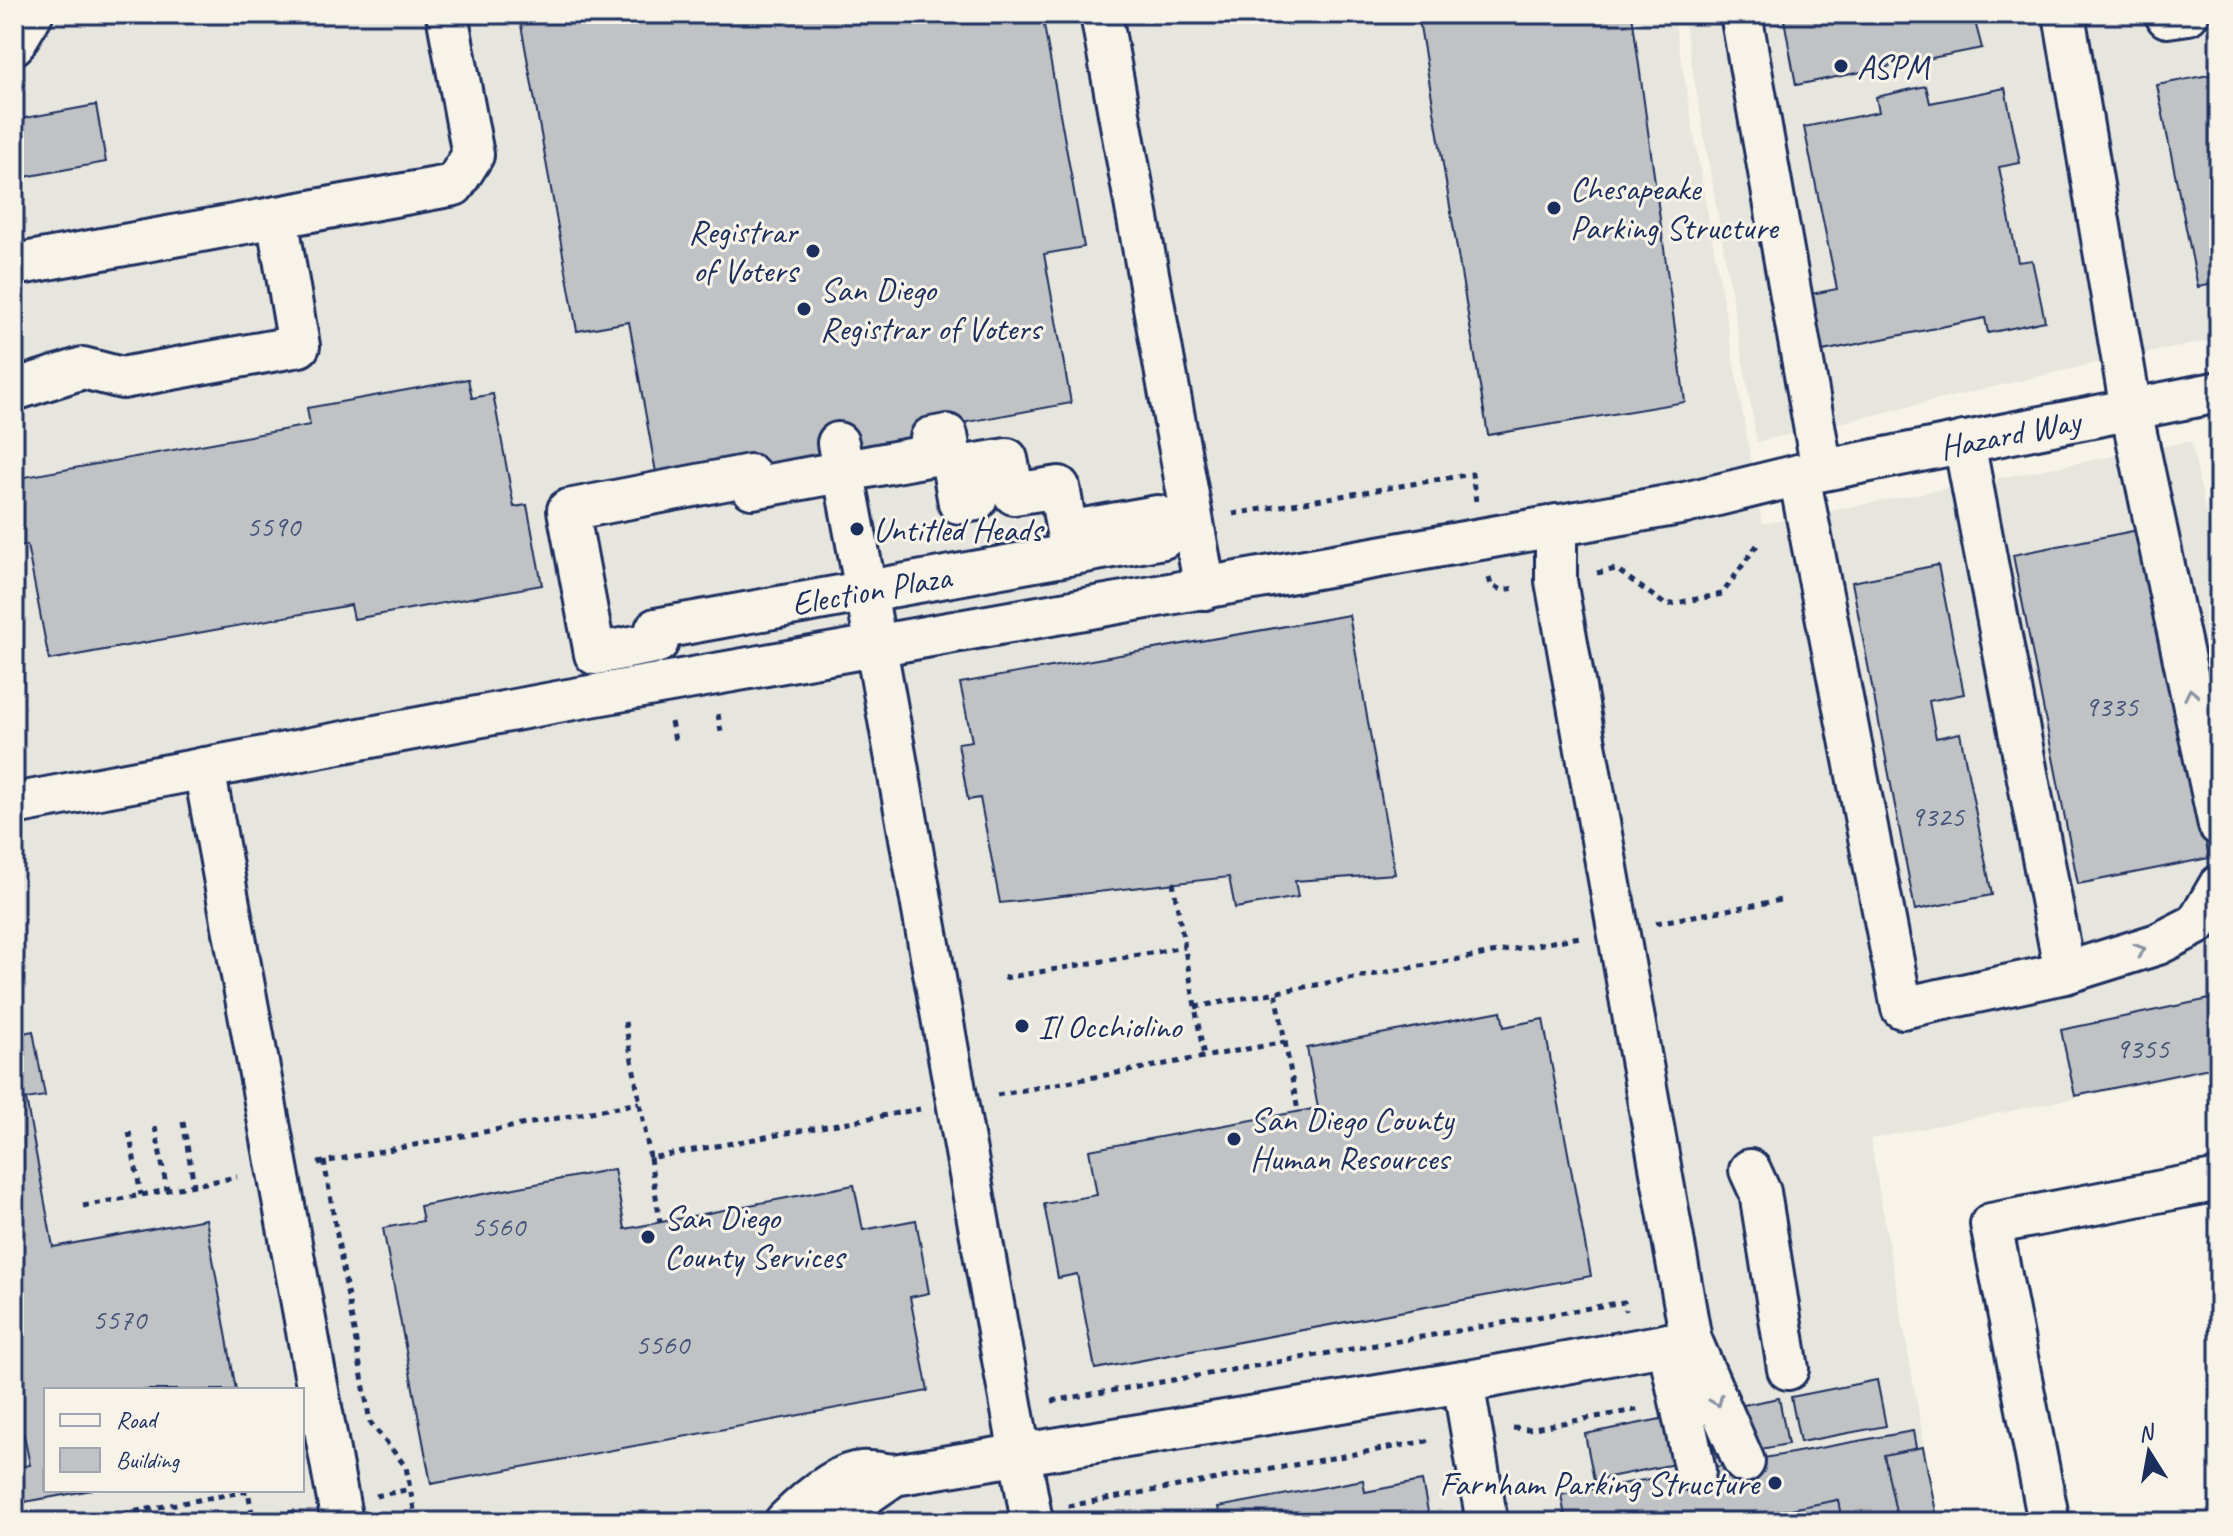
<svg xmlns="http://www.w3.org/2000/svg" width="2233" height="1536" viewBox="0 0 2233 1536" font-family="Caveat,sans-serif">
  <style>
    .built { fill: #e6e5de; fill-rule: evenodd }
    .building { fill: #c0c3c5; stroke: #1b2f5e; stroke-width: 2 }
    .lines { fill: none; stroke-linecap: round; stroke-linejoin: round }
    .minor-casing { stroke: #1b2f5e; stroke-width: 46 }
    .path { stroke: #1b2f5e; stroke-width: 5; stroke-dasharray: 6 6; stroke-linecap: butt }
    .minor { stroke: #f7f3e8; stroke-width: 40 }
    .oneway { stroke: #8991a3 }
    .poi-dot { fill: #1b2f5e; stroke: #f7f3e8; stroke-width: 3 }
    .labels { text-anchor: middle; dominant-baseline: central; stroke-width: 6; stroke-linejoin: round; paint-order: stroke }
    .number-label { font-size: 30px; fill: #445478 }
    .poi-label { font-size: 34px; fill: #1b2f5e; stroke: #f7f3e8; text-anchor: start }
    .street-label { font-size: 34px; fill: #1b2f5e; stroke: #f7f3e8 }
  </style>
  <rect width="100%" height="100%" fill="#f7f3e8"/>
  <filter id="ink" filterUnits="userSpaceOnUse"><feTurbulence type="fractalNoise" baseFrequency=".0125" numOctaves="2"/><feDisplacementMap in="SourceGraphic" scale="16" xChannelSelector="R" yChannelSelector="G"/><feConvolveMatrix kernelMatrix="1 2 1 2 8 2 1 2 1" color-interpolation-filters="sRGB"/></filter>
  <g filter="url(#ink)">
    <g class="built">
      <path d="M14 14H1673L1762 524 2191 441 2219 577V1069L1870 1139 1938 1522H14ZM46 1390H302V1490H46Z"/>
      <path d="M1683 14H2219V339L2092 364 1757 442Z"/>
    </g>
    <g class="building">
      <path d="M519 14H1042L1084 247 1044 254 1071 403 929 429 933 455 657 478 629 322 577 331Z"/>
      <path d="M1418 14H1632L1685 402 1488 435Z"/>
      <path d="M1783 14H1973L1982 48 1796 85Z"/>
      <path d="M2219 73V283L2198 287 2157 85Z"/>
      <path d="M1926 86 1930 103 2005 88 2020 163 1999 167 2018 262 2032 260 2045 321 1988 333 1985 318 1818 352 1806 295 1837 289 1804 127 1879 112 1876 97Z"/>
      <path d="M96 105 106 162 14 179V120Z"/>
      <path d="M468 379 472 398 493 394 514 507 527 505 542 585 354 619 351 605 49 660 27 545 14 548V479L310 425 307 408Z"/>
      <path d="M2143 529 2209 858 2078 884 2013 555Z"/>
      <path d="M1938 565 1964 694 1929 701 1936 738 1960 733 1992 895 1915 910 1852 582Z"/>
      <path d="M1349 615 1395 874 1295 881 1298 897 1235 908 1229 877 1000 903 980 798 968 800 958 743 972 741 960 683Z"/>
      <path d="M2219 997V1066L2075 1096 2061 1030Z"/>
      <path d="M1501 1011 1504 1027 1543 1019 1591 1276 1095 1369 1077 1274 1058 1278 1044 1204 1097 1195 1089 1150 1318 1108 1307 1048Z"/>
      <path d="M33 1031 45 1096 26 1099 53 1247 206 1219 236 1390H46V1490H92L24 1502 17 1467 30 1465 24 1435 14 1437V1035Z"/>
      <path d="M614 1169 625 1229 854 1185 863 1230 916 1220 929 1293 910 1297 928 1391 431 1484 383 1228 423 1221 420 1206Z"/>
      <path d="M1877 1380 1886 1426 1800 1442 1791 1397Z"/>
      <path d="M1779 1398 1788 1444 1702 1460 1693 1415Z"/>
      <path d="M1671 1417 1680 1463 1594 1480 1585 1434Z"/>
      <path d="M1913 1431 1929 1522H1566L1561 1495Z"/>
      <path d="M1923 1447 1938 1522H1898L1884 1455Z"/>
      <path d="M1363 1480 1365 1492 1422 1481 1430 1522H1221L1218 1507Z"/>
      <path d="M1838 1500 1842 1522H1777L1775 1512Z"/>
    </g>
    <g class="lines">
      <defs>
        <g id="minor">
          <path d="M1101 14 1205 589"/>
          <path d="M1741 14 1822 470"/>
          <path d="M2064 14 2131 410 2219 825"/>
          <path d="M2166 14 2167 17 2188 14"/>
          <path d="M14 44 32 14"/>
          <path d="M14 265 454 185 473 155 447 14"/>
          <path d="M14 390 83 368 122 378 299 346 277 217"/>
          <path d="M947 435 959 503 976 500 971 465 1007 459 1014 494 1059 487 1067 532 1158 516 1163 538 656 629 658 642 595 654 568 510 750 475 752 488 933 455 931 438Z"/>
          <path d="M838 443 866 591 1032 1522"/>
          <path d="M1799 475 1902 1008 2065 973 1964 442"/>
          <path d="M204 768 342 1522"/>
          <path id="s1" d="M14 804 568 700 1685 503 1799 475 2219 392"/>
          <path d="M2065 973 2158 944 2197 924 2219 886"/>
          <path d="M1750 1170 1760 1192 1788 1369"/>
          <path d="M1691 1340 1744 1462"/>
          <path d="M1668 1344 1695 1471"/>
          <path d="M1463 1382 1487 1522"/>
          <path d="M785 1522C802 1505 836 1473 861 1472 871 1471 883 1474 894 1475L1463 1382 1691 1340 1556 581V525"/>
          <path d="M834 1522 858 1500 894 1475"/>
          <path d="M2049 1522 1991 1224 2219 1180"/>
        </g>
      </defs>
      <use href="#minor" class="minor-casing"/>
      <g class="path">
        <path d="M1233 514 1472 474 1476 501"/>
        <path d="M1597 573 1616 569 1666 605 1722 594 1760 541"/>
        <path d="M1489 578 1491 585 1502 590 1516 588"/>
        <path d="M718 714 721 732"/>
        <path d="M671 722 675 740"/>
        <path d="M1173 882 1204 1057"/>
        <path d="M1656 923 1781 900"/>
        <path d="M1004 978 1185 947"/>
        <path d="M1195 1007 1580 937"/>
        <path d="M625 1022 650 1158 920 1109"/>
        <path d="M1285 1042 1298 1111"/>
        <path d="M997 1095 1285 1042 1276 992"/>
        <path d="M183 1122 194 1185"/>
        <path d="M155 1127 167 1190"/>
        <path d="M129 1132 141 1195"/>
        <path d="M650 1158 660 1222"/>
        <path d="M324 1161 370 1422 406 1467 415 1515 419 1522"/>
        <path d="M318 1163 639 1103"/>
        <path d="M83 1206 237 1177"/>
        <path d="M1052 1401 1624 1302 1626 1311"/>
        <path d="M1513 1428 1528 1429 1641 1409"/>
        <path d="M376 1496 411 1489"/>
        <path d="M1068 1506 1432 1440"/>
        <path d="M76 1522 248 1491 253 1519 300 1511"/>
      </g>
      <use href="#minor" class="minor"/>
    </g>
    <defs><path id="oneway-chevron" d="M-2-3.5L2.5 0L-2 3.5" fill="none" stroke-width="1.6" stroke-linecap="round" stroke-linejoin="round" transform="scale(2)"/></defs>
    <g class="oneway">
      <use href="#oneway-chevron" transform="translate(2191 694) rotate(-102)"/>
      <use href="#oneway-chevron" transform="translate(2140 950) rotate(-17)"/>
      <use href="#oneway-chevron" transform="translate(1717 1401) rotate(67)"/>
    </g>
  </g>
  <g class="poi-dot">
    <circle cx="1841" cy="66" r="8"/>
    <circle cx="1554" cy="208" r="8"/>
    <circle cx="813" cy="251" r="8"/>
    <circle cx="804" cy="309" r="8"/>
    <circle cx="857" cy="529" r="8"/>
    <circle cx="1022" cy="1026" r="8"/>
    <circle cx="1234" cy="1139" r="8"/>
    <circle cx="648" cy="1237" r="8"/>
    <circle cx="1775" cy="1483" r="8"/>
  </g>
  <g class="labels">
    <g class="number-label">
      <text x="273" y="526">5590</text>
      <text x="2111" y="706">9335</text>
      <text x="1937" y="816">9325</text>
      <text x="2142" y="1048">9355</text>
      <text x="498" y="1226">5560</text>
      <text x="119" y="1319">5570</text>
      <text x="662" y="1344">5560</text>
    </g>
    <g class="poi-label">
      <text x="1857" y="66">ASPM</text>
      <text x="1570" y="188">Chesapeake<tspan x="1570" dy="39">Parking Structure</tspan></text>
      <text x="797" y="231" text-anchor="end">Registrar<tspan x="797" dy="39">of Voters</tspan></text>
      <text x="820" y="289">San Diego<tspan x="820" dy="39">Registrar of Voters</tspan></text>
      <text x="873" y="529">Untitled Heads</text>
      <text x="1038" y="1026">Il Occhiolino</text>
      <text x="1250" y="1119">San Diego County<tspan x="1250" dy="39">Human Resources</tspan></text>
      <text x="664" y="1217">San Diego<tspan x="664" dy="39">County Services</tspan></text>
      <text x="1759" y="1483" text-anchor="end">Farnham Parking Structure</text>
    </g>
    <g class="street-label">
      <text stroke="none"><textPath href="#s1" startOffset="2030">Hazard Way</textPath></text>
      <text transform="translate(871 590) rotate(-10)">Election Plaza</text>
    </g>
  </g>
  <rect width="2233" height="1536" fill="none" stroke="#f7f3e8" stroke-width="48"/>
  <rect x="24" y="24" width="2185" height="1488" fill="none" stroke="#1b2f5e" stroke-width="3" filter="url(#ink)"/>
  <rect x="44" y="1388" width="260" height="104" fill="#f7f3e8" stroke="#9fa5b1" stroke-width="2"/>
  <rect x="60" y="1414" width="40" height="12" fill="#f7f3e8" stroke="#9fa5b1" stroke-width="2"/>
  <text x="116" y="1428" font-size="24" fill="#1b2f5e">Road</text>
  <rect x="60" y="1448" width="40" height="24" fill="#c0c3c5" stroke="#9fa5b1" stroke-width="2"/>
  <text x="116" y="1468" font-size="24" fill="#1b2f5e">Building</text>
  <g transform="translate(2149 1452) rotate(349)" stroke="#f7f3e8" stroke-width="6" paint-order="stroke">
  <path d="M0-6L14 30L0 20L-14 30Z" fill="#1b2f5e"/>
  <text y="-12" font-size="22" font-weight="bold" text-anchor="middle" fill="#1b2f5e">N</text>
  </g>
</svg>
